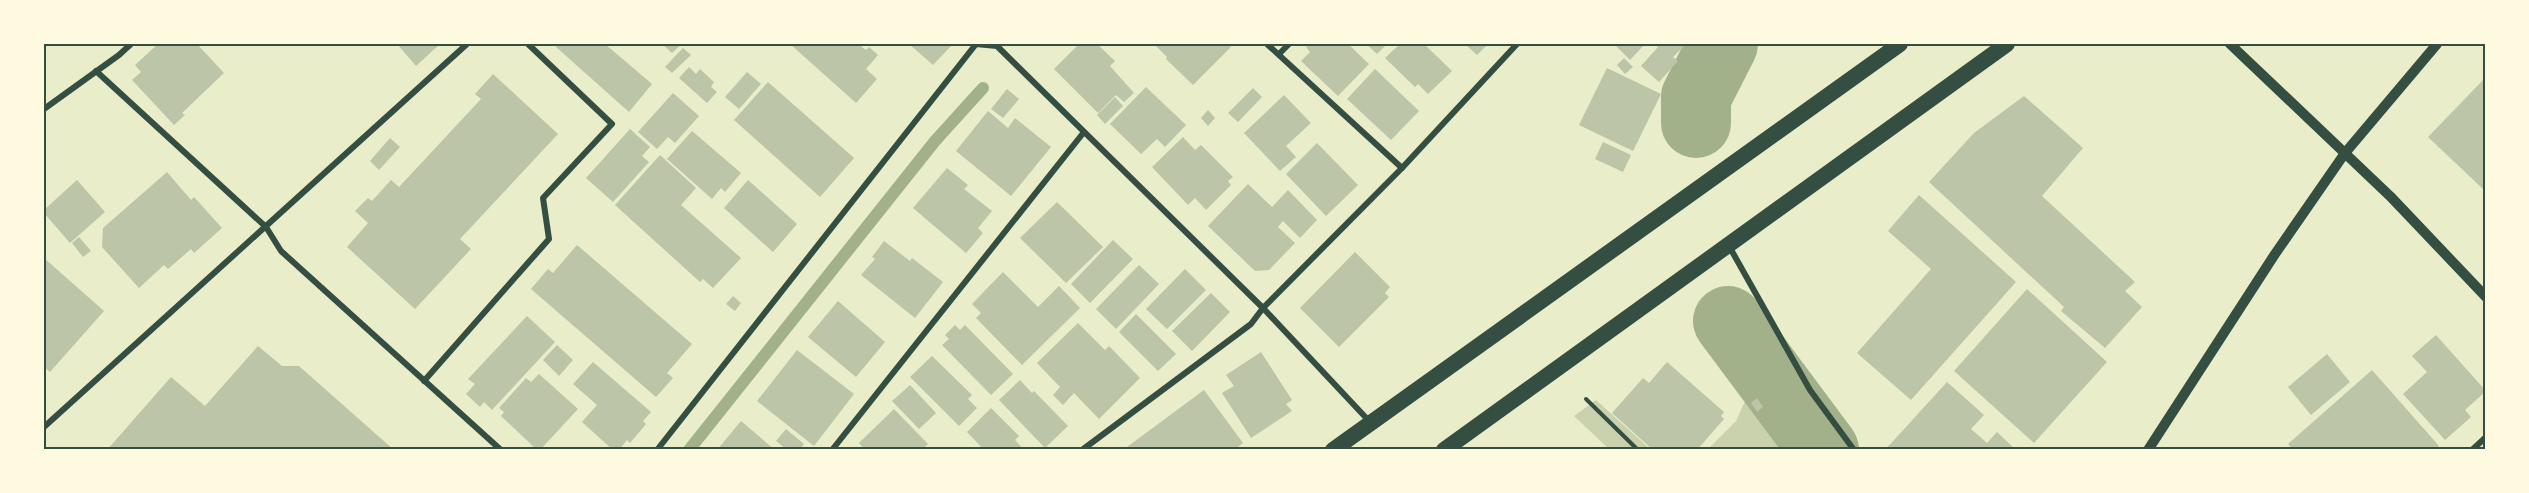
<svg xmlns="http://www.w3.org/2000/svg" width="2529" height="493" viewBox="0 0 2529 493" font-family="'Zilla Slab',serif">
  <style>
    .green { fill: #cad2ad }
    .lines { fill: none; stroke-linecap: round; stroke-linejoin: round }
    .stream { stroke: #a3b18a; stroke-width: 12 }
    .river { stroke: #a3b18a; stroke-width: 70 }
    .building { fill: #bcc5a7 }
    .path { stroke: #344e41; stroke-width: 4 }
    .minor { stroke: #344e41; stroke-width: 6 }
    .tertiary { stroke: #344e41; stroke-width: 10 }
    .trunk { stroke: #344e41; stroke-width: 16 }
    .neatline { fill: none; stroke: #344e41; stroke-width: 2 }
  </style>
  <rect width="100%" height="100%" fill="#e9edc9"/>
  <g class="green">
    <path d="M1752 386 1798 449 1707 450 1736 421Z"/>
    <path d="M1596 400 1650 449H1609L1574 416Z"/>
  </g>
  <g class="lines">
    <path class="stream" d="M689 450 935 141 983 88"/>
    <g class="river">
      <path d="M1696 123V97L1723 44"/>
      <path d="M1728 321 1824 450"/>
    </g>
  </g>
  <g class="building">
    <path d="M158 44H197L224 73 182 113 185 115 174 125 132 80 141 72 135 65Z"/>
    <path d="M397 44H440L416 66Z"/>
    <path d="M559 44H605L652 84 629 112 556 47Z"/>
    <path d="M662 44H682L672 53Z"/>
    <path d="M790 44H858L866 50 869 47 878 55 866 69 877 79 856 103Z"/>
    <path d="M909 44H953L933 65Z"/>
    <path d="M1079 44H1097L1115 61 1110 66 1134 93 1124 102 1116 95 1098 113 1054 69Z"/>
    <path d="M1154 44H1227L1231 47 1193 85 1166 59 1167 57Z"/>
    <path d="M1310 44H1348L1369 64 1338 96 1301 61 1310 52 1306 47Z"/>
    <path d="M1366 44H1387L1377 54Z"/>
    <path d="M1400 44H1424L1452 71 1428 94 1418 84 1415 87 1385 58Z"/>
    <path d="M1465 44H1488L1477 55Z"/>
    <path d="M1614 44H1645L1630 60Z"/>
    <path d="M1655 44H1686L1673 57 1678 61 1659 82 1641 66 1658 47Z"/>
    <path d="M683 48 691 55 672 73 665 67Z"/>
    <path d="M1624 58 1633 67 1625 74 1617 65Z"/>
    <path d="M689 67 696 74 700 69 714 82 711 87 717 92 707 103 679 78Z"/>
    <path d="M1607 68 1661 94 1633 151 1579 125Z"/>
    <path d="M1375 69 1419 111 1391 140 1347 99Z"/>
    <path d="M747 72 761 84 739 109 725 97Z"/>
    <path d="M493 74 558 134 460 239 471 249 415 309 347 247 368 223 355 211 368 198 372 201 391 180 399 187 481 99 475 94Z"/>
    <path d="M2486 77V186L2483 189 2428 137Z"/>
    <path d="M768 82 854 158 820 197 734 120Z"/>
    <path d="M1146 87 1186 125 1165 147 1157 139 1141 154 1110 124Z"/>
    <path d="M1253 88 1262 97 1238 122 1228 113Z"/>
    <path d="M1007 89 1019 99 1003 118 991 109Z"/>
    <path d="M673 93 699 116 675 143 668 137 657 149 638 132Z"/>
    <path d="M1284 95 1311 123 1286 146 1296 157 1280 171 1244 133Z"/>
    <path d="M2024 96 2083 148 2042 196 2135 282 2125 291 2142 307 2105 348 2061 311 2064 307 1929 182 1974 133Z"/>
    <path d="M1115 97 1123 106 1105 124 1097 115Z"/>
    <path d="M1208 110 1215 118 1208 126 1201 118Z"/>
    <path d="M988 111 1008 128 1015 118 1051 147 1011 196 956 151Z"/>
    <path d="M630 129 650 147 642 156 649 162 613 202 586 178Z"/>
    <path d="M692 131 741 173 725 192 721 188 712 199 667 159Z"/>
    <path d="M1183 137 1195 150 1201 145 1233 177 1228 181 1231 185 1206 210 1195 198 1188 205 1152 167Z"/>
    <path d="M390 138 400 147 379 170 370 161Z"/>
    <path d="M1603 142 1631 155 1623 172 1595 159Z"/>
    <path d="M1317 143 1358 185 1326 216 1286 174Z"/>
    <path d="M660 155 696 188 681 205 741 258 713 288 703 279 700 282 615 205Z"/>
    <path d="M947 168 968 185 964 189 992 211 978 228 983 233 966 253 913 208Z"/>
    <path d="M167 172 191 200 194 197 222 228 194 253 191 249 168 269 164 265 139 288 102 247 103 228Z"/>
    <path d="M77 180 105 212 70 243 44 213V210Z"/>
    <path d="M748 180 797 224 773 252 724 208Z"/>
    <path d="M1248 184 1272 207 1288 190 1317 220 1300 238 1283 221 1278 227 1295 243 1269 270 1255 271 1208 226Z"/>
    <path d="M1919 195 2016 282 1911 400 1857 353 1931 269 1888 231Z"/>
    <path d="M1057 202 1103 247 1066 283 1020 238Z"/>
    <path d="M79 237 91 251 83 257 72 243Z"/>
    <path d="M1113 240 1133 259 1090 303 1071 284Z"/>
    <path d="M884 241 910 261 912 258 943 282 915 318 861 275 875 259 872 257Z"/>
    <path d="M577 245 692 344 667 373 673 378 656 397 531 289 548 269 553 273Z"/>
    <path d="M1355 252 1390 287 1385 293 1389 297 1339 347 1300 308Z"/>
    <path d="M44 258 104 311 50 372 44 367Z"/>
    <path d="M1139 265 1159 284 1116 329 1096 309Z"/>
    <path d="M1185 269 1206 290 1167 329 1146 309Z"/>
    <path d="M1003 272 1038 307 1059 286 1080 308 1022 365 976 318 981 313 972 304Z"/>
    <path d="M2027 289 2107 362 2034 443 1954 371Z"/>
    <path d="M1211 293 1230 312 1192 351 1172 331Z"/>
    <path d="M733 296 741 303 735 311 726 304Z"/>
    <path d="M838 301 885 342 856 377 808 337Z"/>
    <path d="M1136 314 1176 354 1158 371 1119 332Z"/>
    <path d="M527 316 555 342 492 410 484 402 480 407 466 394 475 384 468 379Z"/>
    <path d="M1078 323 1105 350 1109 346 1140 378 1099 419 1074 393 1063 405 1053 395 1060 387 1037 363Z"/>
    <path d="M955 325 960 330 965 325 1013 374 991 395 942 345 949 339 945 335Z"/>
    <path d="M2436 335 2486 391 2465 410 2471 417 2445 440 2403 394 2427 372 2412 356Z"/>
    <path d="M557 345 573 360 559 376 543 360Z"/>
    <path d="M258 346 282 366H299L394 450H107L171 377 205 406Z"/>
    <path d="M797 350 854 394 814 446 757 401Z"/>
    <path d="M1261 352 1292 400 1286 404 1292 411 1251 438 1222 393 1234 386 1226 375Z"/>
    <path d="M2327 354 2350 382 2311 415 2288 387Z"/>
    <path d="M932 356 972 395 968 399 977 408 959 426 910 377Z"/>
    <path d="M593 362 651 412 643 421 646 424 630 443 627 440 619 450H613L582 422 597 405 573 384Z"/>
    <path d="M1667 362 1724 412 1721 416 1724 419 1697 450H1653L1612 413 1643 378 1649 383Z"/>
    <path d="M2372 370 2439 446 2436 450H2293L2288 444Z"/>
    <path d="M539 374 578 409 540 450H537L501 416 504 412 499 408 526 378 531 382Z"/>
    <path d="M1020 380 1032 393 1034 391 1068 426 1045 448 999 400Z"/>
    <path d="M1947 382 1984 415 1971 429 1987 443 1997 432 2016 450H1885Z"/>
    <path d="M910 385 936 413 919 429 892 401Z"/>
    <path d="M1204 390 1243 443 1234 450H1123Z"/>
    <path d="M1757 398 1763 407 1757 412 1751 403Z"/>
    <path d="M991 408 1019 436 1015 440 1024 450H984L967 432Z"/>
    <path d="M894 409 928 444 922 450H865L859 443Z"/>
    <path d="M741 421 775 450H717Z"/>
    <path d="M786 429 804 444 799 450H787L776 441Z"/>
  </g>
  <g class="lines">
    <path class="path" d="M1586 399 1638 450"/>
    <g class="minor">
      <path d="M1267 44 1402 168"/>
      <path d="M1279 54 1289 44"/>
      <path d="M96 71 266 227 281 251 501 450"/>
      <path d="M44 109 119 55 131 44"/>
      <path d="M1729 246 1810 390 1854 450"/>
      <path d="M424 381 549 239 543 198 612 124 528 44"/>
      <path d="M44 427 467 44"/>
      <path d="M657 450 976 44 997 46 1263 308 1370 422"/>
      <path d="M832 450 1084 132"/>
      <path d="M1082 450 1251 324 1263 308 1402 168 1517 44"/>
      <path d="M2472 450 2486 437"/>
    </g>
    <g class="tertiary">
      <path d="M2230 44 2390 196 2486 297"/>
      <path d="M2148 450 2275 254 2345 153 2437 44"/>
    </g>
    <g class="trunk">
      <path d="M1333 450 1900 44"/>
      <path d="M1444 450 2007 44"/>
    </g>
  </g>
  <rect width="2529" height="493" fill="none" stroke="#fefae0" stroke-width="90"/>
  <rect x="45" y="45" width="2439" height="403" class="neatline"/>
</svg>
